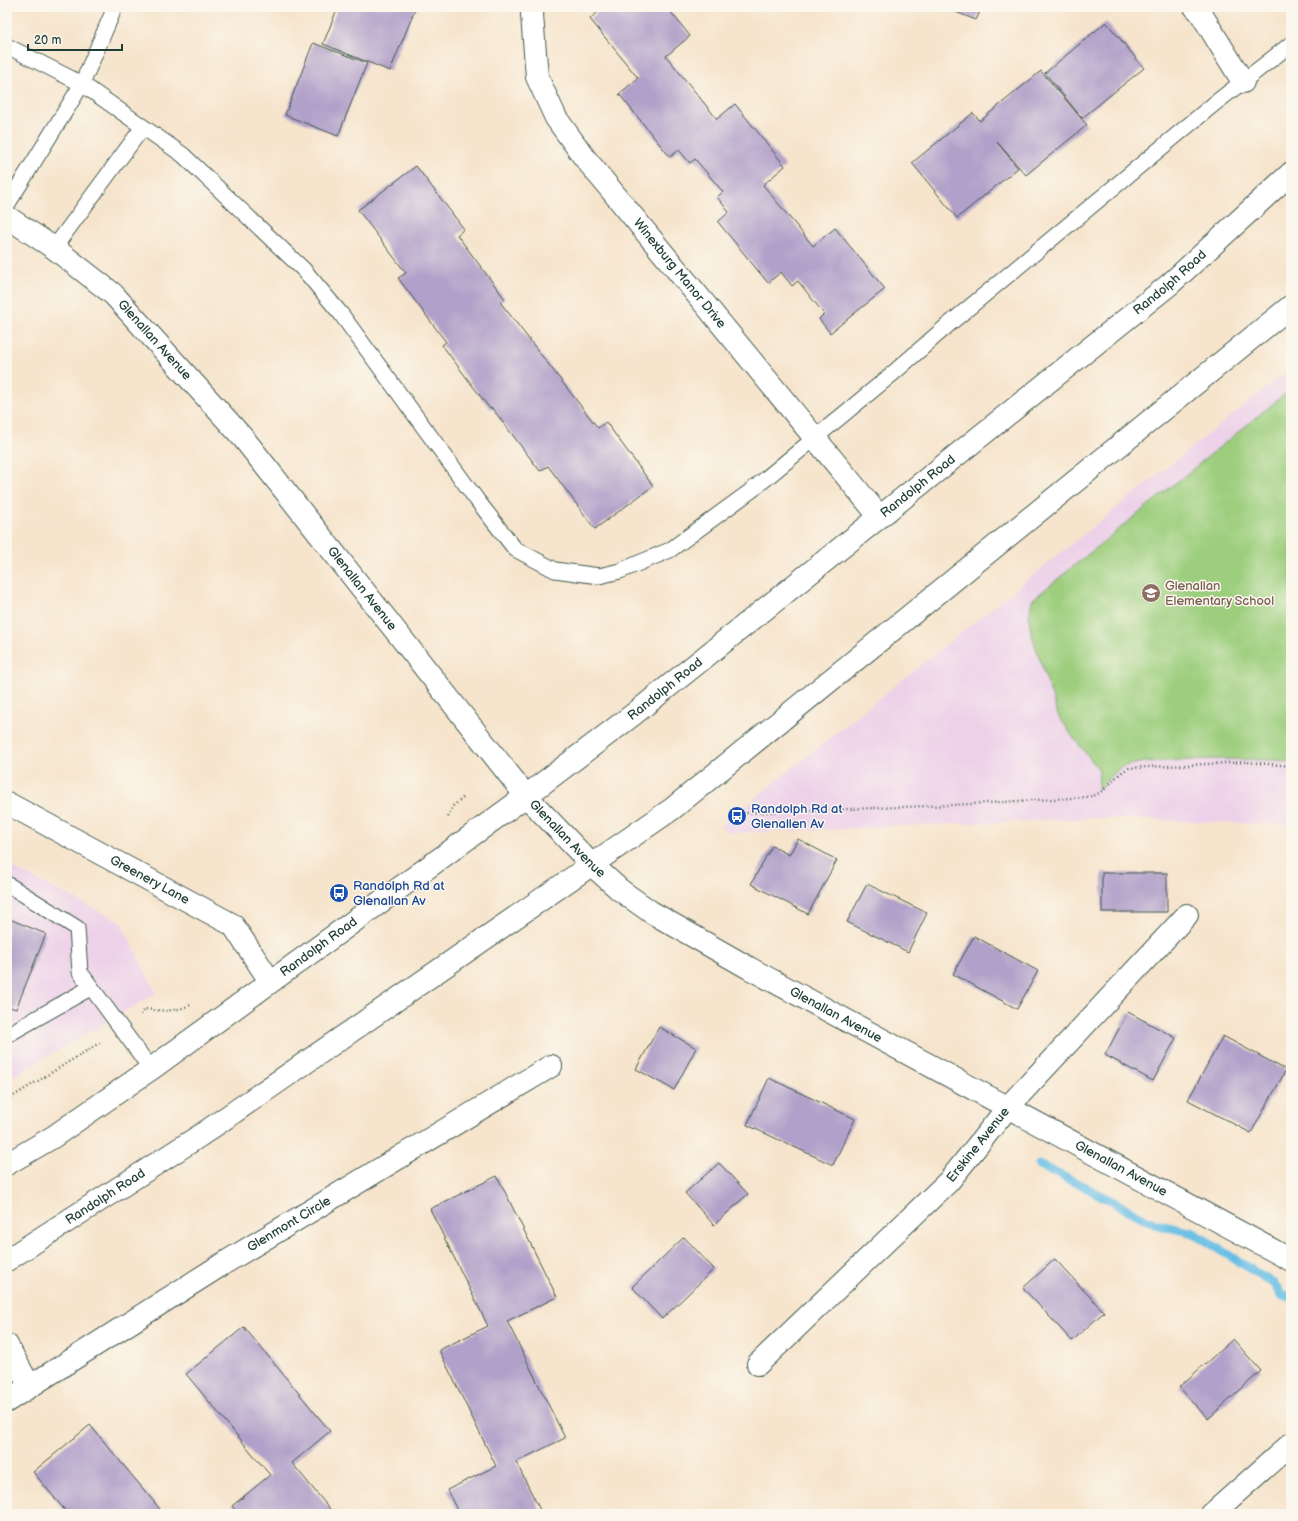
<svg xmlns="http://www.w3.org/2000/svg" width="1298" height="1521" viewBox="0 0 1298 1521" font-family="'Balsamiq Sans',sans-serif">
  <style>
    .built { fill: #edd1e9 }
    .green { fill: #9cce7d; stroke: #5e8658 }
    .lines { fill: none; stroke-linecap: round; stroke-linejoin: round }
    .stream { stroke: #68bfe5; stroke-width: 9 }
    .building { fill: #b1a0c9 }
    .lane-casing { stroke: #3f564b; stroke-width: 17 }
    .street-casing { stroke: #3f564b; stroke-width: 24 }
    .secondary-casing { stroke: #3f564b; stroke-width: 24 }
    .primary-casing { stroke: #3f564b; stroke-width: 24 }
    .path { stroke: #3f564b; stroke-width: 2.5; stroke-dasharray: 1 3; stroke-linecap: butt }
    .lane { stroke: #fff; stroke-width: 15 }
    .street { stroke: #fff; stroke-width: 22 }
    .secondary { stroke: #fff; stroke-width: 22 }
    .primary { stroke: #fff; stroke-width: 22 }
    .labels { text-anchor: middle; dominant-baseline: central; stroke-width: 3; stroke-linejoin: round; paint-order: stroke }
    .street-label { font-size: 13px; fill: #1f3d34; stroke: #fbf7ec }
    .education-label { font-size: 13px; fill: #785e54; stroke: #fbf7ec; text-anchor: start }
    .transit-label { font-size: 13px; fill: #164399; stroke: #fbf7ec; text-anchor: start }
  </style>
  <rect width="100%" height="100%" fill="#fbf7ec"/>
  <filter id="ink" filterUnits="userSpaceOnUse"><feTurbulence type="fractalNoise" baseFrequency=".025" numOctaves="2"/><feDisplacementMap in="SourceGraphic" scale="8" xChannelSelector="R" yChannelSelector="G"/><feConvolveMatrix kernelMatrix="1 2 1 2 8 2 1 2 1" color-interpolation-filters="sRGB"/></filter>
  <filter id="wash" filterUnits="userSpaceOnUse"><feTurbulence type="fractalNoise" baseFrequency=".012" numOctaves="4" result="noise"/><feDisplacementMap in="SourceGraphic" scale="16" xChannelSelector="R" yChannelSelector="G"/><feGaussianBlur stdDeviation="0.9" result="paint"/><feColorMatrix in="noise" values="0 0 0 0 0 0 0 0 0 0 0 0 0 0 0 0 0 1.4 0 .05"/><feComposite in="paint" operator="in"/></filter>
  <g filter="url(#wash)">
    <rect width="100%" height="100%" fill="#f6e4cc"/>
    <g class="built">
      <path d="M1291 368V825L1098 818 731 833 720 826Z"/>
      <path d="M7 865 121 922 156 993 7 1080Z"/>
    </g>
    <path class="green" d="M1291 389V763L1278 760 1217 759 1143 762 1121 767 1098 789 1099 770 1073 737 1058 715 1031 632 1029 617 1032 600Z"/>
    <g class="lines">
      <path class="stream" d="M1039 1165 1091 1190 1155 1224 1194 1233 1274 1284 1283 1296 1291 1297"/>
    </g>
    <g id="blocks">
      <g class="building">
        <path d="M338 7H416L390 71 323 44Z"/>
        <path d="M604 7H667L690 36 666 56 717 119 735 104 785 166 763 185 813 246 835 228 885 289 830 333 819 319 824 314 798 281 792 286 781 272 768 283 718 222 729 212 717 197 723 192 695 159 690 163 679 150 670 157 619 94 638 78 590 19Z"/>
        <path d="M943 7H982L976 20Z"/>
        <path d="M1106 22 1144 68 1082 118 1045 73Z"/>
        <path d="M313 43 367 63 338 136 285 115Z"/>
        <path d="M1041 71 1087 125 1026 175 997 142 1018 168 957 218 912 163 973 113 980 121Z"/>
        <path d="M416 166 464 229 457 235 505 299 500 302 598 428 606 422 653 486 595 529 548 466 540 471 492 408 490 409 442 345 446 342 398 278 406 273 358 210Z"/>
        <path d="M798 839 837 860 808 914 751 884 772 846 789 855Z"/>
        <rect x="1102" y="873" width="65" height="39"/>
        <path d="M867 884 927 913 908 952 847 922Z"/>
        <path d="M7 918 46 934 16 1009 7 1006Z"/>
        <path d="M974 936 1038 971 1017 1009 953 974Z"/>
        <path d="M1128 1012 1176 1038 1153 1081 1105 1055Z"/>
        <path d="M659 1027 696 1048 674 1090 636 1069Z"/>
        <path d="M1223 1036 1286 1070 1251 1133 1188 1100Z"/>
        <path d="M769 1078 855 1119 833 1165 747 1125Z"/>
        <path d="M719 1163 748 1194 714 1225 685 1193Z"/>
        <path d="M497 1176 557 1297 507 1321 565 1438 516 1462 542 1514H459L447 1490 496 1466 439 1350 488 1326 430 1209Z"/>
        <path d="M684 1237 714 1269 662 1319 632 1287Z"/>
        <path d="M1055 1259 1104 1312 1072 1341 1023 1288Z"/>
        <path d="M244 1327 330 1431 292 1463 334 1514H238L232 1506 270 1475 186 1374Z"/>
        <path d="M1233 1339 1261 1371 1208 1419 1179 1387Z"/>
        <path d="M90 1425 164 1514H68L33 1472Z"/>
      </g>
    </g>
  </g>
  <g filter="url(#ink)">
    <use href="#blocks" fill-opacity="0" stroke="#3f564b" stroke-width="1"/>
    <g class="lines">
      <defs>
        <g id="lane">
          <path d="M7 46 82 84 183 155 304 270 341 314 477 500 515 549 555 570 599 576 620 571 670 550 752 490 891 375 948 325 1214 104 1291 44"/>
          <path d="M7 205 82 84 115 7"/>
          <path d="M54 248 143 127"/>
          <path d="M7 884 77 928 80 972 151 1069"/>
          <path d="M7 1035 90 988"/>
        </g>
        <g id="street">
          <path id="s1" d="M533 7 532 15 537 77 556 118 584 157 879 516"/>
          <path d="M1195 7 1200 12 1243 82"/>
          <path id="s2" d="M7 803 233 925 270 981"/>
          <path d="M7 1345 29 1385"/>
          <path id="s3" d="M758 1364 949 1181 1009 1106 1187 915"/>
          <path id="s4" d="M7 1401 221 1265 551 1066"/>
          <path d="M1212 1514 1291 1444"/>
        </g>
        <g id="secondary">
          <path id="s5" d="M7 217 54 248 113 294 244 439 526 796 592 865 620 890 651 912 749 968 1291 1260"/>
        </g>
        <g id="primary">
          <path id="s6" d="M7 1164 53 1137 151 1069 526 796 634 714 1170 284 1291 173"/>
          <path id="s7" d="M7 1260 201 1135 672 809 1291 306"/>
        </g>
      </defs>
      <use href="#lane" class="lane-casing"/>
      <use href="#street" class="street-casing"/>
      <use href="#secondary" class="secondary-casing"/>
      <use href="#primary" class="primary-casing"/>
      <g class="path">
        <path d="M739 811 744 813 953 805 1086 797C1108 795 1111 776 1129 768L1246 762 1291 766"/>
        <path d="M448 817 453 806 464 797"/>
        <path d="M141 1015 145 1009C161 1011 175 1012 190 1005"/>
        <path d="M7 1100 101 1042"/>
      </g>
      <use href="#lane" class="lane"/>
      <use href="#street" class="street"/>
      <use href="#secondary" class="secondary"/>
      <use href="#primary" class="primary"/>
    </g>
  </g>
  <defs>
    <symbol id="school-disc" viewBox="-11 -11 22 22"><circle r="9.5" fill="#8d6e63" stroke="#fbf7ec"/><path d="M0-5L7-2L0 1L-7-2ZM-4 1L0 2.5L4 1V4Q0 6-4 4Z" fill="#fff"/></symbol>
    <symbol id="bus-disc" viewBox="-11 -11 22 22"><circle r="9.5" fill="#1a4fb4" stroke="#fbf7ec"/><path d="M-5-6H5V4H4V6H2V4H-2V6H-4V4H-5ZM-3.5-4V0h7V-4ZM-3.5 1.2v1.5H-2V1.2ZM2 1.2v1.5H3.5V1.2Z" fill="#fff"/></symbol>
  </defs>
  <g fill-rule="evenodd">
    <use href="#school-disc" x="1140" y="582" width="22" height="22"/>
    <use href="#bus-disc" x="726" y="805" width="22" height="22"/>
    <use href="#bus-disc" x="328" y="882" width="22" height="22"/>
  </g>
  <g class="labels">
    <g class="street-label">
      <text stroke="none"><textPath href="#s1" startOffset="314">Winexburg Manor Drive</textPath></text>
      <text stroke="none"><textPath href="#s6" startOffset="1460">Randolph Road</textPath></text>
      <text stroke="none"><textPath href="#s5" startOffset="193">Glenallan Avenue</textPath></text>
      <text stroke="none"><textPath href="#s6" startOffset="1136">Randolph Road</textPath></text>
      <text stroke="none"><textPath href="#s5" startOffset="517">Glenallan Avenue</textPath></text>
      <text stroke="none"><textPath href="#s6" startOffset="812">Randolph Road</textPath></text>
      <text stroke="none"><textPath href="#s5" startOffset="841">Glenallan Avenue</textPath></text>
      <text stroke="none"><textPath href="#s2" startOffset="162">Greenery Lane</textPath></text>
      <text stroke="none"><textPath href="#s6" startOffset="380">Randolph Road</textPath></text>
      <text stroke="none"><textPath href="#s5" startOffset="1164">Glenallan Avenue</textPath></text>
      <text stroke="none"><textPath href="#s3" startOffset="311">Erskine Avenue</textPath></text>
      <text stroke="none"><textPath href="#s5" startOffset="1488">Glenallan Avenue</textPath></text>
      <text stroke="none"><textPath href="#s7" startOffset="117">Randolph Road</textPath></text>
      <text stroke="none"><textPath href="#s4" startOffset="333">Glenmont Circle</textPath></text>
    </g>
    <g class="education-label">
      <text x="1165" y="586">Glenallan<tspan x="1165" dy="15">Elementary School</tspan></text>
    </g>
    <g class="transit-label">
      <text x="751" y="809">Randolph Rd at<tspan x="751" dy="15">Glenallen Av</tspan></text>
      <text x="353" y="886">Randolph Rd at<tspan x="353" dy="15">Glenallan Av</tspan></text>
    </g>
  </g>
  <rect width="1298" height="1521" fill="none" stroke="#fbf7ec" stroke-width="24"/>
  <path d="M28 44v6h94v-6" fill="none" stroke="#1f3d34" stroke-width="2"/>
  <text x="34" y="44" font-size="12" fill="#1f3d34" stroke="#fbf7ec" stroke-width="3" paint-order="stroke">20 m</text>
</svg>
